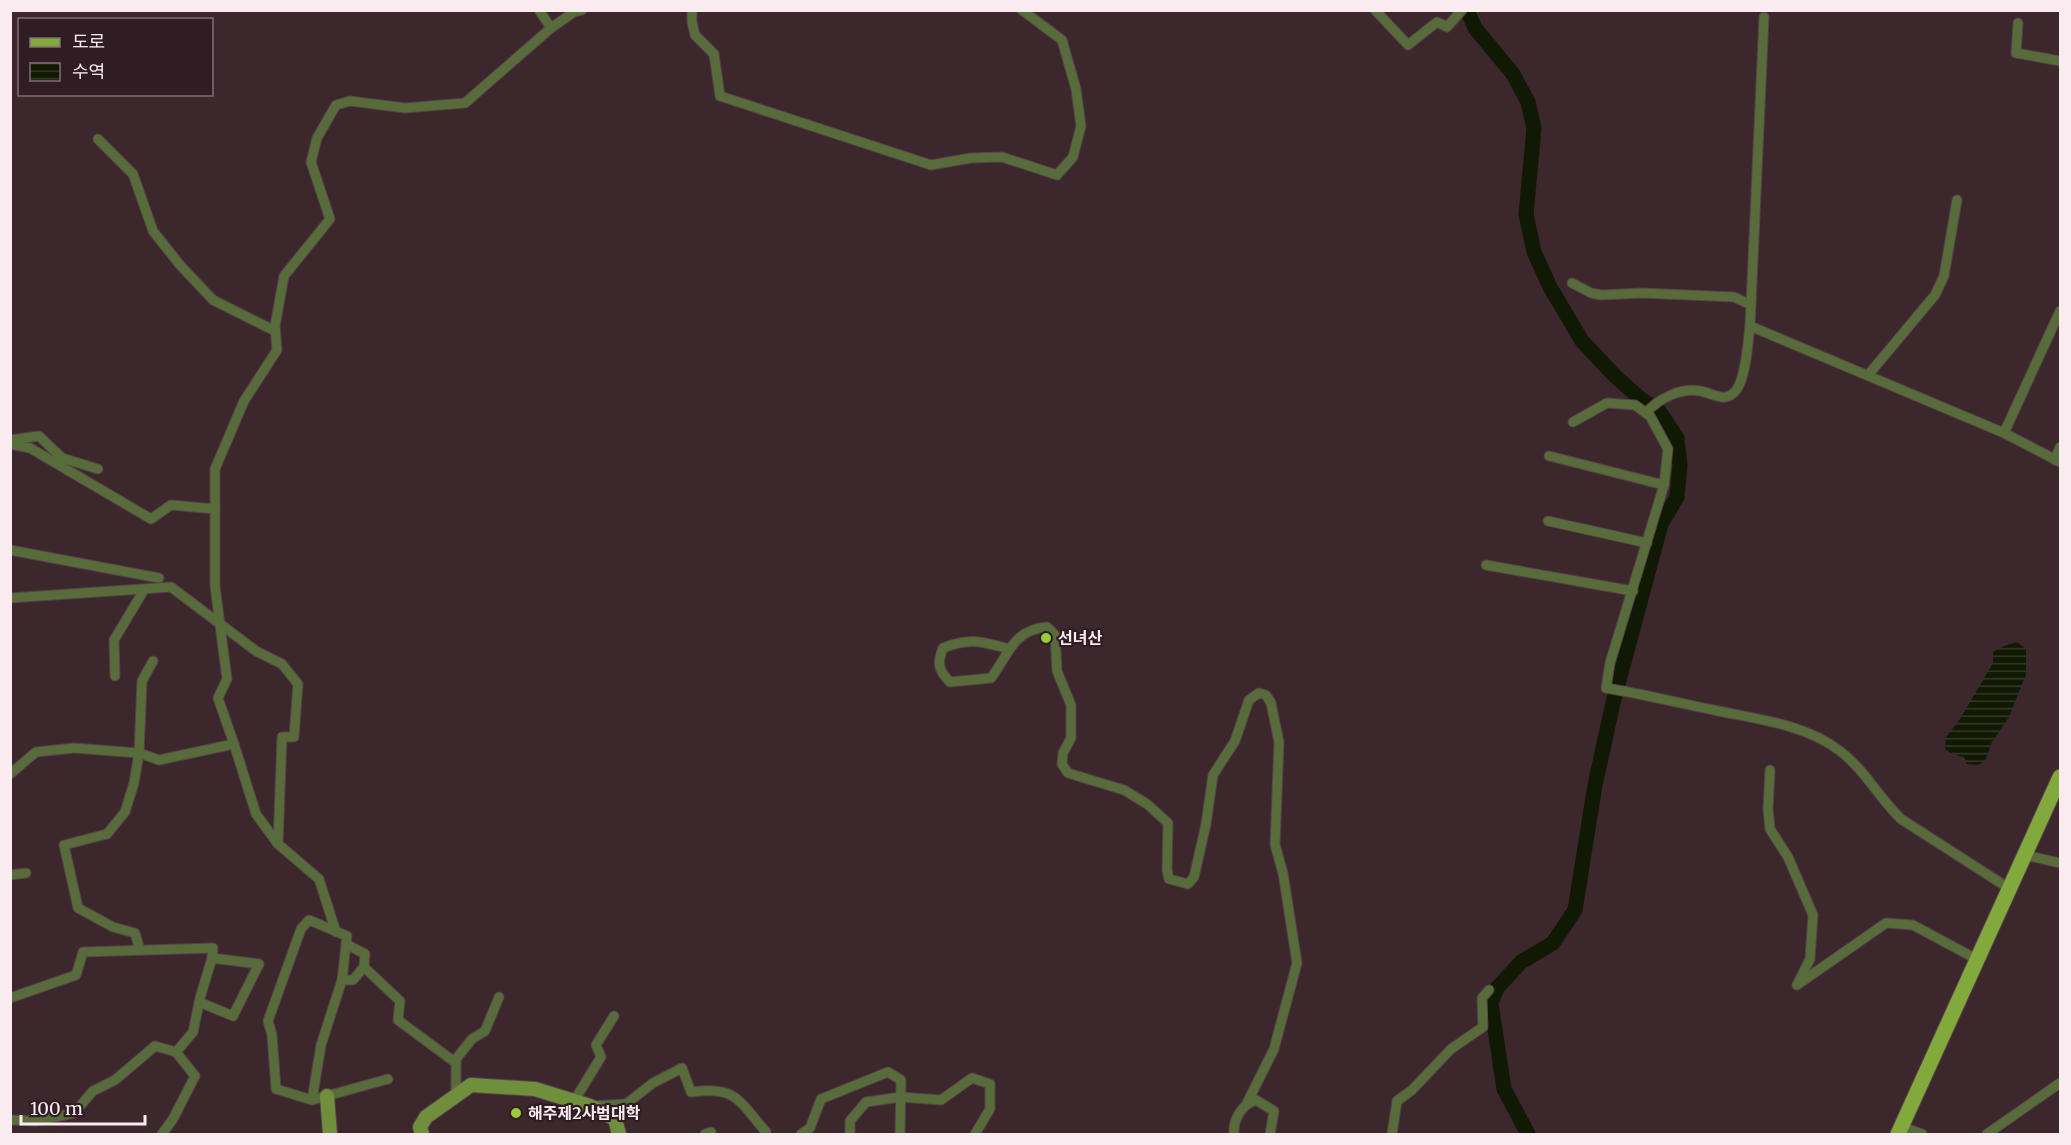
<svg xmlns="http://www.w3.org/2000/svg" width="2071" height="1145" viewBox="0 0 2071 1145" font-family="Merriweather,'Noto Sans KR',serif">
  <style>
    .water { fill: url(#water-rules) }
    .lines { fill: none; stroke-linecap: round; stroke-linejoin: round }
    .river { stroke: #101903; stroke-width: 15 }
    .street-casing { stroke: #564247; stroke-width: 11 }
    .secondary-casing { stroke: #564247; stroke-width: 16 }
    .primary-casing { stroke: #564247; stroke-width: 17 }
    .street { stroke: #586c3b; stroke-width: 9 }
    .secondary { stroke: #6f8f3d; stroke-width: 14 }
    .primary { stroke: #81a93c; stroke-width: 15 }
    .poi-dot { fill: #98cb37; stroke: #301d23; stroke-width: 2 }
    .labels { text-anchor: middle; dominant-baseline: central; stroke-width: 4.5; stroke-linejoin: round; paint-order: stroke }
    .poi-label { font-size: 16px; font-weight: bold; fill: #f9ebef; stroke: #301d23; text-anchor: start }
  </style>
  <defs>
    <pattern id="water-rules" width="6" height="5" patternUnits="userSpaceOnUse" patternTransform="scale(1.5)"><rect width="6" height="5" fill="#101903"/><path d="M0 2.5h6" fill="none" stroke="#343b28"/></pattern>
  </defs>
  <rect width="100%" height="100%" fill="#3b272c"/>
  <path class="water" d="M2017 642 2026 649V674L2009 717 1992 742 1985 761 1978 765 1967 764 1964 757 1952 754 1945 749 1946 737 1960 719 1993 663V652L2004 646Z"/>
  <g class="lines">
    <path class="river" d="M1467 10 1475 28 1513 74 1528 102 1534 128 1526 214 1534 252 1550 287 1582 341 1615 376 1642 400 1659 411 1677 438 1680 466 1677 497 1661 524 1613 703 1595 785 1575 910 1553 943 1521 962 1497 988 1491 1003 1504 1089 1528 1134"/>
    <defs>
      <g id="street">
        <path d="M539 10 551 28"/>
        <path d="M692 10V22L695 35 714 54 720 96 931 165 971 158 1002 157 1057 175 1073 157 1081 126 1076 89 1062 40 1022 10"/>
        <path d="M1375 10 1408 45 1437 22 1447 27 1462 10"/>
        <path d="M2018 23 2016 53 2060 61"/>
        <path d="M98 139 133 174 153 231 180 265 213 300 275 331"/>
        <path d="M1572 283 1591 293 1601 295 1642 293 1734 297 1751 305"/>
        <path d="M1750 326 2004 433 2060 462"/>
        <path d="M1869 374 1935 295 1944 276 1957 200"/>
        <path d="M1646 413C1658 399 1681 387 1700 391 1713 393 1726 405 1737 389 1746 376 1748 342 1750 326L1764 17"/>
        <path d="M1573 422 1607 403 1635 405 1650 416 1668 449 1664 485 1610 663 1606 688C1643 694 1678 703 1714 710 1756 719 1805 724 1840 751 1865 770 1879 798 1901 819L2010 889"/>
        <path d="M2004 433 2060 311"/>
        <path d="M10 440 39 436 62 458 98 469"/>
        <path d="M10 444 30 448 151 519 171 505 215 509"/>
        <path d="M1549 456 1664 485"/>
        <path d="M2055 460 2060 447"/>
        <path d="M1548 521 1647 543"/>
        <path d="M10 550 159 578"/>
        <path d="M1486 565 1633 591"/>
        <path d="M10 598 171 587 256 651 282 664 298 684 294 737H282L278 844"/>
        <path d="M1010 649C981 642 972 637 943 648 937 663 938 670 950 682L991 678C1009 655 1012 630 1047 627L1055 635 1057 671 1071 705V738L1063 753 1062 764 1068 773 1124 790 1147 804 1168 823 1167 870 1169 879 1188 884 1194 877 1206 824 1213 775 1235 741 1249 700 1259 693 1266 695 1271 703 1279 742 1275 845 1283 873 1297 963 1274 1049 1247 1103"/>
        <path d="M115 676 114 640 144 590"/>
        <path d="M234 744 256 814 278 844 319 879 336 932"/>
        <path d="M1770 770 1768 809 1770 829 1788 857 1813 915 1810 959 1797 985 1886 923 1913 925 1978 960"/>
        <path d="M10 774 36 752 74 748 139 753 159 760 234 744 218 698 227 679 215 586V469L244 401 277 350 275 326 284 276 330 219 311 162 317 138 336 105 350 101 405 108 465 103 551 28 574 12 582 10"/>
        <path d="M2025 855 2060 863"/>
        <path d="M10 875 26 873"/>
        <path d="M346 944 365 954 364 967"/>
        <path d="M140 950 135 933 113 927 78 908 64 845 107 834 125 812 134 783 139 753 142 681 153 661"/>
        <path d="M10 998 76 975 83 952 213 948 212 958 200 998 193 1032 176 1052 155 1046 115 1080 93 1091 74 1113 36 1121 10 1120"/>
        <path d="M199 1002 233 1016 259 964 212 958"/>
        <path d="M388 1079 312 1100 321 1045 342 980H353L364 967 400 1001 398 1020 456 1063"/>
        <path d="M456 1096V1059L472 1039 485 1031 499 997"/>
        <path d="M312 1100 276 1089 272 1035 268 1021 301 929 309 920 347 936 342 980"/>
        <path d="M574 1101 601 1057 596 1045 614 1016"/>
        <path d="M591 1106 626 1104 653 1083 682 1068 691 1092C737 1086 738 1100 766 1132L765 1134"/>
        <path d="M1902 1127 1922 1134"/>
        <path d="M162 1134 173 1119 195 1076 176 1052"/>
        <path d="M705 1134 711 1132"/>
        <path d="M801 1134 810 1128 821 1099 888 1072 901 1080 900 1134"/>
        <path d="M850 1134V1121L866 1102 901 1097 941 1100 972 1078 990 1084V1109L975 1134"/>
        <path d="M1234 1134C1233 1120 1241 1105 1256 1100L1274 1111 1270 1134"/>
        <path d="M1392 1134 1397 1101 1412 1090 1451 1049 1483 1027 1482 998 1489 990"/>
        <path d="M1987 1134 2060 1083"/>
      </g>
      <g id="secondary">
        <path d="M327 1096 330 1134"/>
        <path d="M422 1134 420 1127 426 1117 471 1085 535 1089 590 1106 615 1119 619 1134"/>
      </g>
      <path id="primary" d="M1898 1134 2060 777"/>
    </defs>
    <use href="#street" class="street-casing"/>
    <use href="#secondary" class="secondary-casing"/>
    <use href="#primary" class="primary-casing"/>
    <use href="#street" class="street"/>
    <use href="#secondary" class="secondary"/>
    <use href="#primary" class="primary"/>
  </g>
  <g class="poi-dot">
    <circle cx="1046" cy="638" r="6"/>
    <circle cx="516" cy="1113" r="6"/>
  </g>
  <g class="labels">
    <g class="poi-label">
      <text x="1058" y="638">선녀산</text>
      <text x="528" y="1113">해주제2사범대학</text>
    </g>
  </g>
  <rect width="2071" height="1145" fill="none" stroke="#f9ebef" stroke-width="24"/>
  <rect x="18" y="18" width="195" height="78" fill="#301d23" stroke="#806f75" stroke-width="1.5"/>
  <rect x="30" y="38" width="30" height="9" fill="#81a93c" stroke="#806f75" stroke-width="1.5"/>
  <text x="72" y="48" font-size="18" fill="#f9ebef">도로</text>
  <rect x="30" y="63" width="30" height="18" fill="url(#water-rules)" stroke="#806f75" stroke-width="1.5"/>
  <text x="72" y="78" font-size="18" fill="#f9ebef">수역</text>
  <path d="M21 1115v9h124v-9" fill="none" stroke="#f9ebef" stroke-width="3"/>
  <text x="30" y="1115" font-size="18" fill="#f9ebef" stroke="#301d23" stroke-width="4.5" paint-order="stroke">100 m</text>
</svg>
